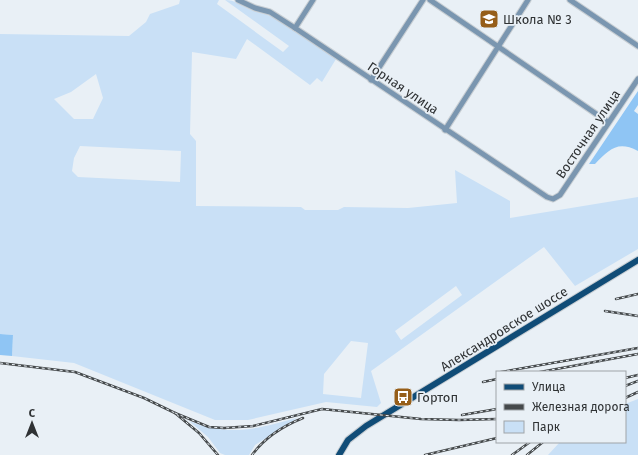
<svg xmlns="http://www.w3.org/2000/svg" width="638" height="455" viewBox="0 0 638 455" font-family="'Fira Sans',sans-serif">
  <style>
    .green { fill: #c9e0f6; fill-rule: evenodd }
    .forest { fill: #8fc5f4 }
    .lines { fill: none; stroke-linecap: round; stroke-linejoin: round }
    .minor-casing { stroke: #c8ced3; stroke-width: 7 }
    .major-casing { stroke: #c8ced3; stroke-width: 8 }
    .minor { stroke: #7a96b0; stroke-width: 5 }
    .major { stroke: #104c77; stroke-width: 6 }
    .rail-casing { stroke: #45494b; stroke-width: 2.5 }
    .rail { stroke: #e9f0f6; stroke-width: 1; stroke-dasharray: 3; stroke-linecap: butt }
    .labels { text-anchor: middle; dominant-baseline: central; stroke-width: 3.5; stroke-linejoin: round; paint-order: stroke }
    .poi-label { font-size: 13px; fill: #2f3234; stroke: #e9f0f6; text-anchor: start }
    .street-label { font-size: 13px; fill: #2f3234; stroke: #e9f0f6 }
  </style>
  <rect width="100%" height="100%" fill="#e9f0f6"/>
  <g class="green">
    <path d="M180 0H219L217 4 283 52 289 46 225 0C235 0 240 5 249 9 256 13 265 13 273 17L336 59 322 82 317 78 310 85 247 39 236 59 192 52 190 134 196 141V206L301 207 305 210H338L344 207 408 208 457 203 455 170 510 201V218L638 197V249L575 286 544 247 371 371 381 403 377 407 326 402 248 420H215L74 363 12 356 13 335 0 334V34L129 36 146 22 150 14 179 4ZM96 74 103 98 93 119H74L54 99 71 92ZM80 146 181 151 180 182 78 177 72 171 74 158ZM456 286 462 295 401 340 395 331ZM351 341 368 343 361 398 323 394 324 374Z"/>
    <path d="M638 399V455H548L560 442H625V404Z"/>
    <path d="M297 418 255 445 249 455H225L220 453 208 437 189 421C230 437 256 429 297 418Z"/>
  </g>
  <g class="forest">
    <path d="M638 91V105L634 111 638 114V151C617 140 609 150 595 164H589Z"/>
    <path d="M0 334 13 335 12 356 0 355Z"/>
  </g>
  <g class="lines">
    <defs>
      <g id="minor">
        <path d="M238 0 255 8 270 12 295 28 547 197 553 199 560 195 638 79"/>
        <path d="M430 0 608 122"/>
        <path d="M570 0 638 46"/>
        <path d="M295 28 313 0"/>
        <path d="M371 80 423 0"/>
        <path d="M445 130 528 0"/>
      </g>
      <path id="major" d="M339 455 348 440 366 426 638 260"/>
    </defs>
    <use href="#minor" class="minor-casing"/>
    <use href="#major" class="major-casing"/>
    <use href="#minor" class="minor"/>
    <use href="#major" class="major"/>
    <defs>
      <g id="rail">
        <path d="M616 299 638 294"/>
        <path d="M605 311 638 316"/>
        <path d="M0 363 75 372 144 398 175 413 199 433 218 455"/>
        <path d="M501 372 638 348"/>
        <path d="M540 372 638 354"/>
        <path d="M625 378 638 375"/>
        <path d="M483 382 497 379"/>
        <path d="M625 386 638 381"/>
        <path d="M625 398 638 392"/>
        <path d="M175 413 209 427 224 428 253 426 322 409 421 419 459 420 497 419"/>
        <path d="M462 415 497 409"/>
        <path d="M252 455C265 437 283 426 303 418"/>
        <path d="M425 455 497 438"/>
        <path d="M512 455 530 442"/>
        <path d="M527 455 543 442"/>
      </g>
    </defs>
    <use href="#rail" class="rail-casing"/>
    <use href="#rail" class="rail"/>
  </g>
  <defs>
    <symbol id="school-square" viewBox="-11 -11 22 22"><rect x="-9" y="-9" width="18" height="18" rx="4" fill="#965e19" stroke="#e9f0f6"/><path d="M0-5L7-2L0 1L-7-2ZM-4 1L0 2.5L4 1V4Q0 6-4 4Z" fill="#fff"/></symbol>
    <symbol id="bus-square" viewBox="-11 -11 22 22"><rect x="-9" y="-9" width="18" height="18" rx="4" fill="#965e19" stroke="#e9f0f6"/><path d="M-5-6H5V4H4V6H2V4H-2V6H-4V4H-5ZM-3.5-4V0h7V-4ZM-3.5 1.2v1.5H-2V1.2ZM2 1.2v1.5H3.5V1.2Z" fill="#fff"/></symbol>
  </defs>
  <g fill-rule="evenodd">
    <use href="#school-square" x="478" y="8" width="22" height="22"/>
    <use href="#bus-square" x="392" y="386" width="22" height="22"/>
  </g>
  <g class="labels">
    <g class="poi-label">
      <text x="503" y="19">Школа № 3</text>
      <text x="417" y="397">Гортоп</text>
    </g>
    <g class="street-label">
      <text transform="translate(403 88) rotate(34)">Горная улица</text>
      <text transform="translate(588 134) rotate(-56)">Восточная улица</text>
      <text transform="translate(504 329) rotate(-32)">Александровское шоссе</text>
    </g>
  </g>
  <rect x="496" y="371" width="130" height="72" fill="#e9f0f6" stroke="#9fa4a8"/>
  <rect x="504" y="384" width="20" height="6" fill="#104c77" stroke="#9fa4a8"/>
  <text x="532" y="391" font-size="12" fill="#2f3234">Улица</text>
  <rect x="504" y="404" width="20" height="6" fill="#45494b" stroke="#9fa4a8"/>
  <text x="532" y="411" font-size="12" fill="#2f3234">Железная дорога</text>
  <rect x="504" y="421" width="20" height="12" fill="#c9e0f6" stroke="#9fa4a8"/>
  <text x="532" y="431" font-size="12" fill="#2f3234">Парк</text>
  <g transform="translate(32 423)" stroke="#e9f0f6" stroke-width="3" paint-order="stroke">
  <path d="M0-3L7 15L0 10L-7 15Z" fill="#2f3234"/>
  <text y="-6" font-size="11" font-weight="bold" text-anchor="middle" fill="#2f3234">С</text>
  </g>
</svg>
